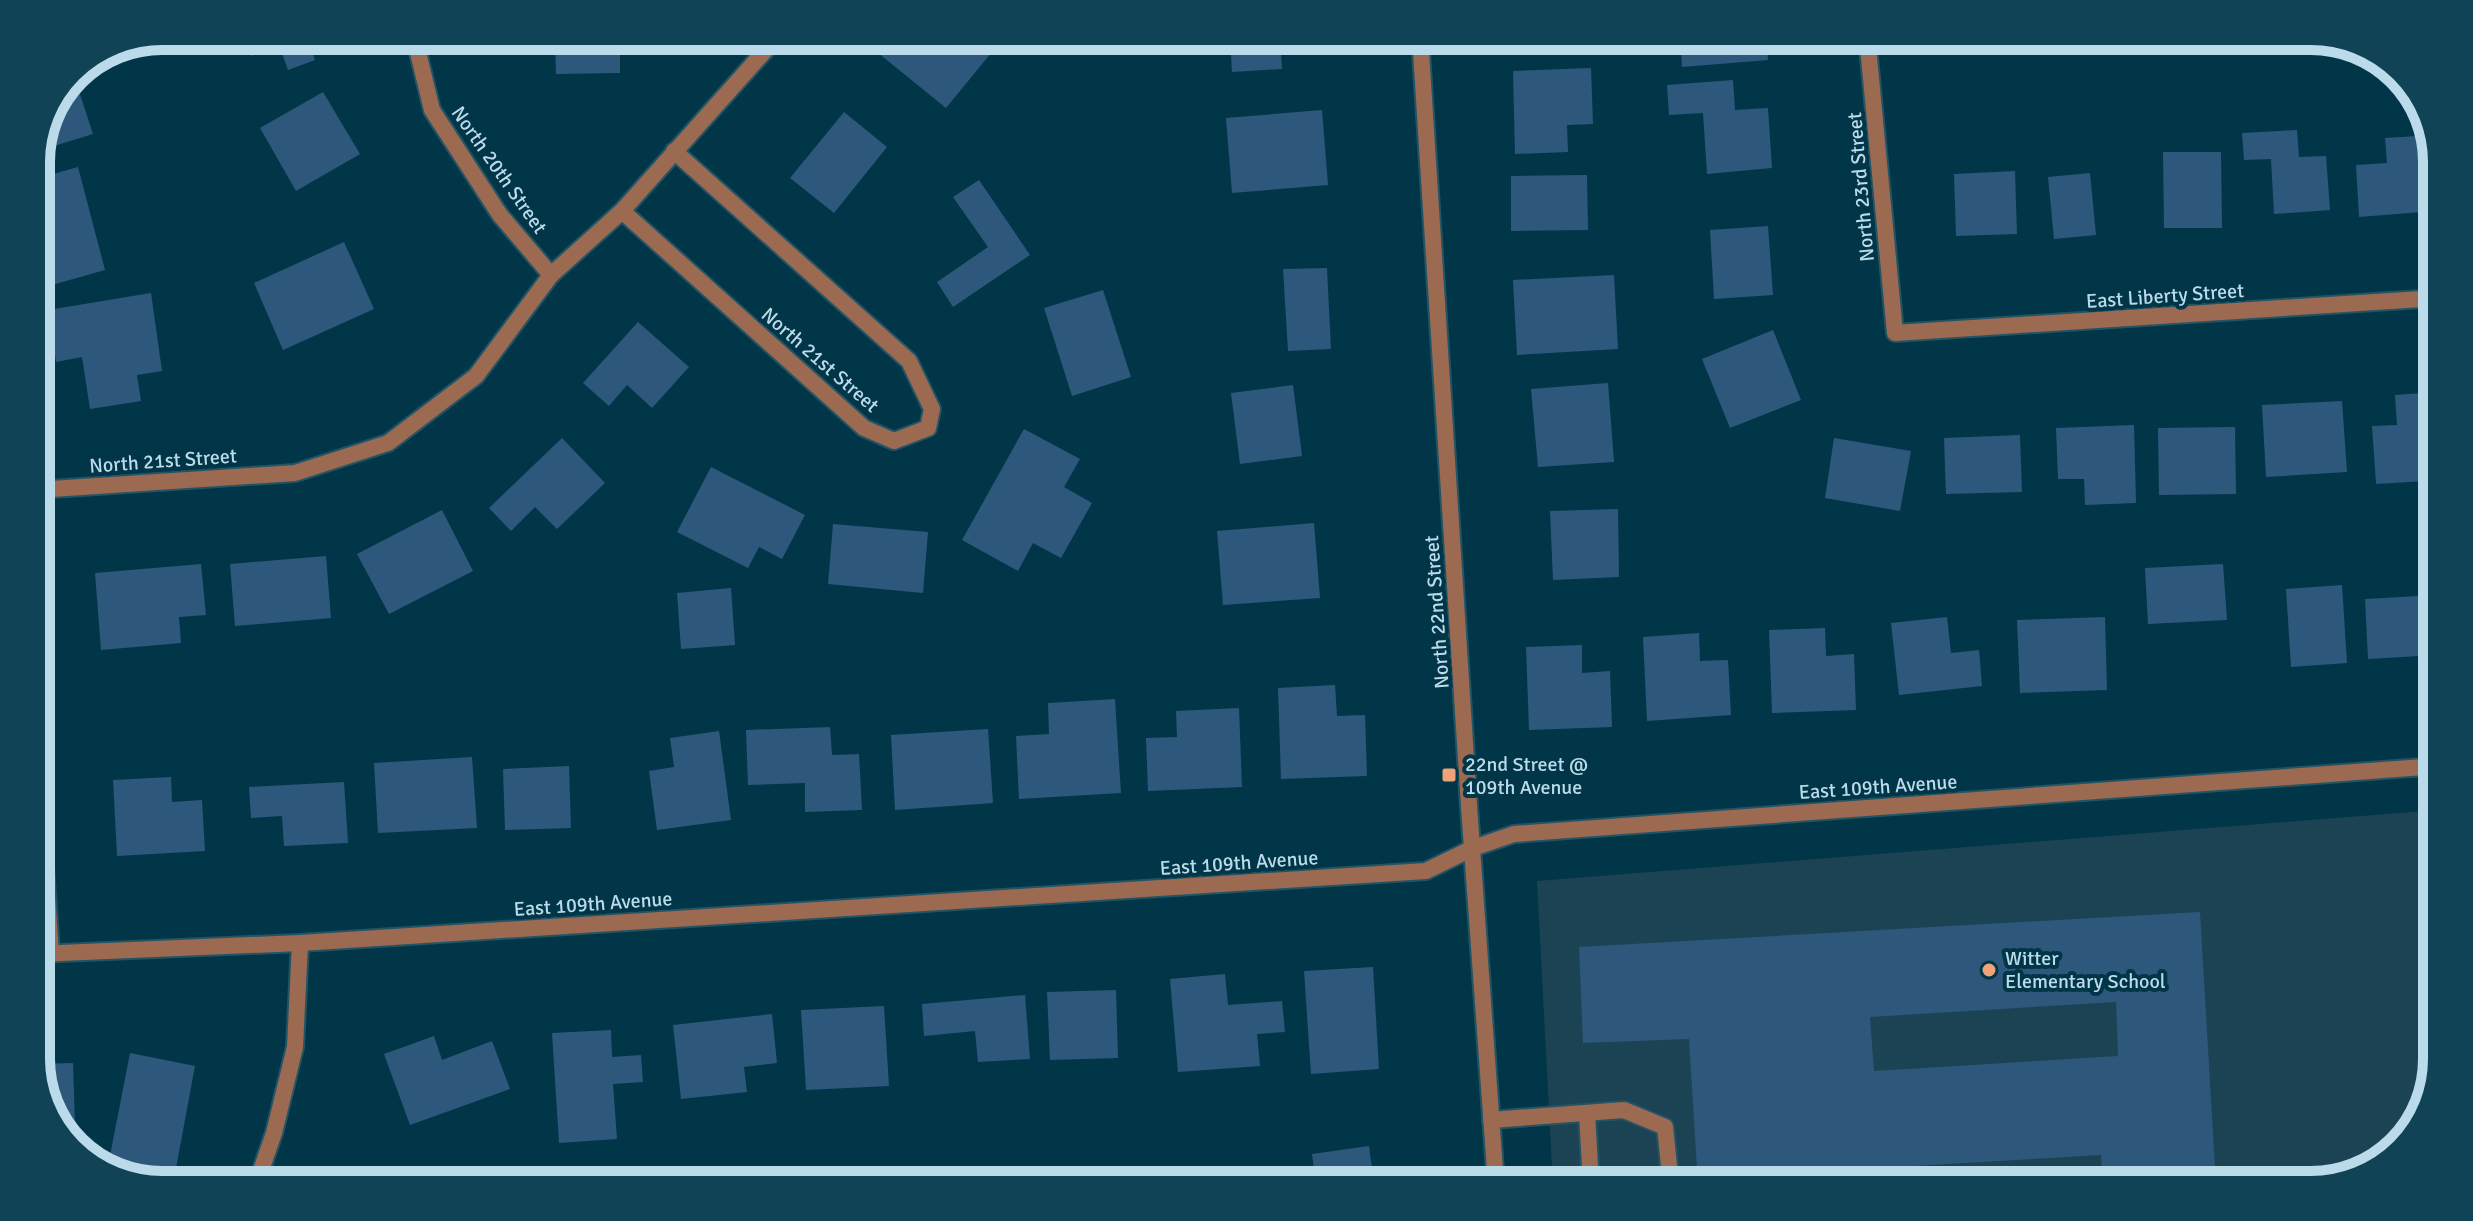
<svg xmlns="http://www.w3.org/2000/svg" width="2473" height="1221" viewBox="0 0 2473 1221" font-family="Signika,sans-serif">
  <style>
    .built { fill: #1c4353 }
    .building { fill: #2e577c; fill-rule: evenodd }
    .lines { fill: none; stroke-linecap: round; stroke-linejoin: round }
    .service-casing { stroke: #225465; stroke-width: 20 }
    .minor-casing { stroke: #225465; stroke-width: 20 }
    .tertiary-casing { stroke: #225465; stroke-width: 20 }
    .service { stroke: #9b6a50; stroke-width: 16 }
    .minor { stroke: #9b6a50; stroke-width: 16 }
    .tertiary { stroke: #9b6a50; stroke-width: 16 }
    .poi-dot { fill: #f0a279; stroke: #003648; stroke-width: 3 }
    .labels { text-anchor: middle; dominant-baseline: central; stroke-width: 8; stroke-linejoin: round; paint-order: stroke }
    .street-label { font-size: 20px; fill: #bcdbea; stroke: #003648 }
    .poi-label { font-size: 20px; fill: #bcdbea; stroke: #003648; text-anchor: start }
    .rim { fill: none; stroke: #bcdbea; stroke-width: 10 }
  </style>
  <rect width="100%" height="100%" fill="#003648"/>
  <path class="built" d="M2437 810V1059L2424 1114 2381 1164 2311 1185H1553L1537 881Z"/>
  <g class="building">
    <path d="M245 36H307L315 60 288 70 279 45 252 56Z"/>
    <path d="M524 36H620V73L556 74 555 41H524Z"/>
    <path d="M882 36H1005L946 108 872 48Z"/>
    <path d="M1230 36H1280L1282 69 1232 72Z"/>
    <path d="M1503 36H1556L1557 48 1504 52Z"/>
    <path d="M1680 36H1766L1768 60 1682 67Z"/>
    <path d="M1591 68 1593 124 1567 125 1568 152 1515 154 1513 71Z"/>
    <path d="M73 73 93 134 38 151 61 101Z"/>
    <path d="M1733 80 1735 110 1768 108 1772 168 1707 174 1703 113 1669 115 1667 85Z"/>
    <path d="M323 92 360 154 296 191 260 128Z"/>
    <path d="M1322 110 1328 185 1232 193 1226 118Z"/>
    <path d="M844 112 887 147 834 213 790 178Z"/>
    <path d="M2297 130 2299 157 2326 156 2330 210 2274 214 2271 159 2244 160 2242 133Z"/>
    <path d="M2417 136 2422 212 2359 217 2356 165 2387 163 2385 138Z"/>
    <path d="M2163 152H2221L2222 228H2164Z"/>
    <path d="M78 167 105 270 52 285 36 227V179Z"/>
    <path d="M2015 171 2017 234 1956 236 1954 174Z"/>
    <path d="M2090 173 2096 235 2054 239 2048 177Z"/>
    <path d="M1587 175 1588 230 1511 231V176Z"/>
    <path d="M979 180 1030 255 953 307 937 282 988 247 953 197Z"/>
    <path d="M1768 226 1773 295 1714 299 1710 230Z"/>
    <path d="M344 242 374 309 283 350 254 283Z"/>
    <path d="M1327 268 1331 349 1288 351 1283 269Z"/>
    <path d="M1614 275 1618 349 1517 355 1513 280Z"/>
    <path d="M1103 290 1131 377 1072 396 1044 308Z"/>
    <path d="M151 293 162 371 137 375 141 401 90 409 82 357 56 362 48 310Z"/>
    <path d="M638 322 689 367 652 408 627 385 609 406 583 383Z"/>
    <path d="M1773 330 1801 400 1730 428 1702 359Z"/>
    <path d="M1608 383 1614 462 1538 467 1531 389Z"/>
    <path d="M1293 385 1302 456 1240 464 1231 393Z"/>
    <path d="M2437 392V451L2423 452 2425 481 2376 484 2372 426 2397 425 2395 395Z"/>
    <path d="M2342 401 2347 472 2266 477 2262 405Z"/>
    <path d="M2134 425 2136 503 2085 505 2084 479H2058L2056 428Z"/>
    <path d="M2235 427 2236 494 2159 495 2158 428Z"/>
    <path d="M1024 429 1080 459 1064 487 1092 503 1061 558 1033 543 1018 571 962 540Z"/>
    <path d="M2020 435 2022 492 1946 494 1944 438Z"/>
    <path d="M562 438 605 483 557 529 535 507 511 531 489 508Z"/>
    <path d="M1834 438 1911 451 1900 511 1825 498Z"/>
    <path d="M711 467 805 515 782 559 759 547 748 568 677 532Z"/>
    <path d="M1618 509 1619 577 1553 580 1550 511Z"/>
    <path d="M442 510 473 571 389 614 357 554Z"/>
    <path d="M1314 523 1320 598 1223 605 1217 531Z"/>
    <path d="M833 524 928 532 923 593 828 584Z"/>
    <path d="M326 556 331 618 235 626 230 564Z"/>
    <path d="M201 564 206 615 179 617 181 643 101 650 95 573Z"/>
    <path d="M2223 564 2227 620 2148 624 2145 568Z"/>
    <path d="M2342 585 2347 663 2291 667 2286 589Z"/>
    <path d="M731 588 735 645 681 649 677 593Z"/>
    <path d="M2437 595V655L2368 659 2365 599Z"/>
    <path d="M1947 617 1951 653 1979 650 1982 686 1899 695 1891 623Z"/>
    <path d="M2105 617 2107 690 2020 693 2017 620Z"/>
    <path d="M1825 628 1826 656 1854 654 1856 710 1772 713 1769 630Z"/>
    <path d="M1699 633 1700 661 1728 660 1731 715 1647 721 1643 637Z"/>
    <path d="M1582 645V673L1610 671 1612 727 1529 730 1526 647Z"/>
    <path d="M1335 685 1337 716 1365 715 1367 776 1281 779 1278 688Z"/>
    <path d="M1115 699 1121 793 1019 799 1016 736 1049 734 1048 703Z"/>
    <path d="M1239 708 1242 787 1148 791 1146 738 1177 737 1176 711Z"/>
    <path d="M830 727 832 755 859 754 862 810 805 812V783L748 785 746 730Z"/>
    <path d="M988 729 993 803 895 810 891 735Z"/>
    <path d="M719 731 731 820 657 830 649 771 674 767 670 738Z"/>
    <path d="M472 757 477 828 378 833 374 763Z"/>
    <path d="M569 766 571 828 505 830 503 769Z"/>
    <path d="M171 777 172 802 202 800 205 851 117 856 113 780Z"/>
    <path d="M344 782 348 843 284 846 282 816 251 818 249 787Z"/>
    <path d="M2200 912 2216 1185H2103L2101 1155 1879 1168 1880 1185H1698L1689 1039 1583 1043 1579 947ZM2116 1002 2118 1056 1874 1071 1870 1017Z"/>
    <path d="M1373 967 1379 1069 1311 1074 1304 971Z"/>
    <path d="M1225 974 1228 1005 1282 1001 1285 1032 1257 1034 1260 1066 1178 1072 1170 979Z"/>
    <path d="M1116 990 1118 1058 1050 1060 1047 992Z"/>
    <path d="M1025 995 1030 1059 978 1062 975 1031 924 1036 922 1004Z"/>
    <path d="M884 1006 889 1086 806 1090 801 1010Z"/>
    <path d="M772 1014 777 1063 744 1067 747 1092 681 1099 673 1025Z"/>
    <path d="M611 1030 612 1057 641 1055 643 1082 613 1084 617 1139 559 1143 552 1033Z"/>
    <path d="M434 1036 442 1060 492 1041 510 1089 410 1125 384 1054Z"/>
    <path d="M130 1053 195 1066 174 1179 108 1166Z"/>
    <path d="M73 1063 75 1124 56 1125 36 1064Z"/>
    <path d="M1369 1146 1374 1185H1316L1312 1154Z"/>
    <path d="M381 1169 414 1185H373Z"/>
  </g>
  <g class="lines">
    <defs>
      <g id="service">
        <path d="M1587 1113 1591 1185"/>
        <path d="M1491 1120 1624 1110 1665 1127 1671 1185"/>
      </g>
      <g id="minor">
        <path d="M414 36 432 110 500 215 551 275"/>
        <path d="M1867 36 1895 333 2437 298"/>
        <path d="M622 211 864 428 894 441 928 428 932 409 909 361 674 151"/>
        <path d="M36 490 295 473 388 443 476 376 551 275 622 211 778 36"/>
        <path d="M36 739 51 953"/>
        <path d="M256 1185 274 1133 295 1047 300 943"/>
      </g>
      <g id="tertiary">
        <path d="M1420 36 1469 806 1496 1185"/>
        <path d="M36 954 300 943 1426 871 1473 848 1514 834 2437 766"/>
      </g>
    </defs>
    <use href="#service" class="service-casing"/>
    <use href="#minor" class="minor-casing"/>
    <use href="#tertiary" class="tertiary-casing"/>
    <use href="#service" class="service"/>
    <use href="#minor" class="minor"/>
    <use href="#tertiary" class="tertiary"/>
  </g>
  <g class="poi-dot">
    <rect x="1441" y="767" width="16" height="16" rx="4"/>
    <circle cx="1989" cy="970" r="8"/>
  </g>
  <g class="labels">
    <g class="street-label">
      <text transform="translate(499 170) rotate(55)">North 20th Street</text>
      <text transform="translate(1861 187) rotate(-95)">North 23rd Street</text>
      <text transform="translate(2165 296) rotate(-4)">East Liberty Street</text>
      <text transform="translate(820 360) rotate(41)">North 21st Street</text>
      <text transform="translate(163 461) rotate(-4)">North 21st Street</text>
      <text transform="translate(1437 612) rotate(-94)">North 22nd Street</text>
      <text transform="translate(1878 787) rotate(-4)">East 109th Avenue</text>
      <text transform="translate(1239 863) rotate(-4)">East 109th Avenue</text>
      <text transform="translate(593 904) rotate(-4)">East 109th Avenue</text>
    </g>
    <g class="poi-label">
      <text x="1465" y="764">22nd Street @<tspan x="1465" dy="23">109th Avenue</tspan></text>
      <text x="2005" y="958">Witter<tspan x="2005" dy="23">Elementary School</tspan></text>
    </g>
  </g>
  <path d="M0 0H2473V1221H0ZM162 50H2311A112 112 0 0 1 2423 162V1059A112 112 0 0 1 2311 1171H162A112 112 0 0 1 50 1059V162A112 112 0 0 1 162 50Z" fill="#0f4355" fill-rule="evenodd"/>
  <path class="rim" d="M162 50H2311A112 112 0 0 1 2423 162V1059A112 112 0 0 1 2311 1171H162A112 112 0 0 1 50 1059V162A112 112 0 0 1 162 50Z"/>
</svg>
